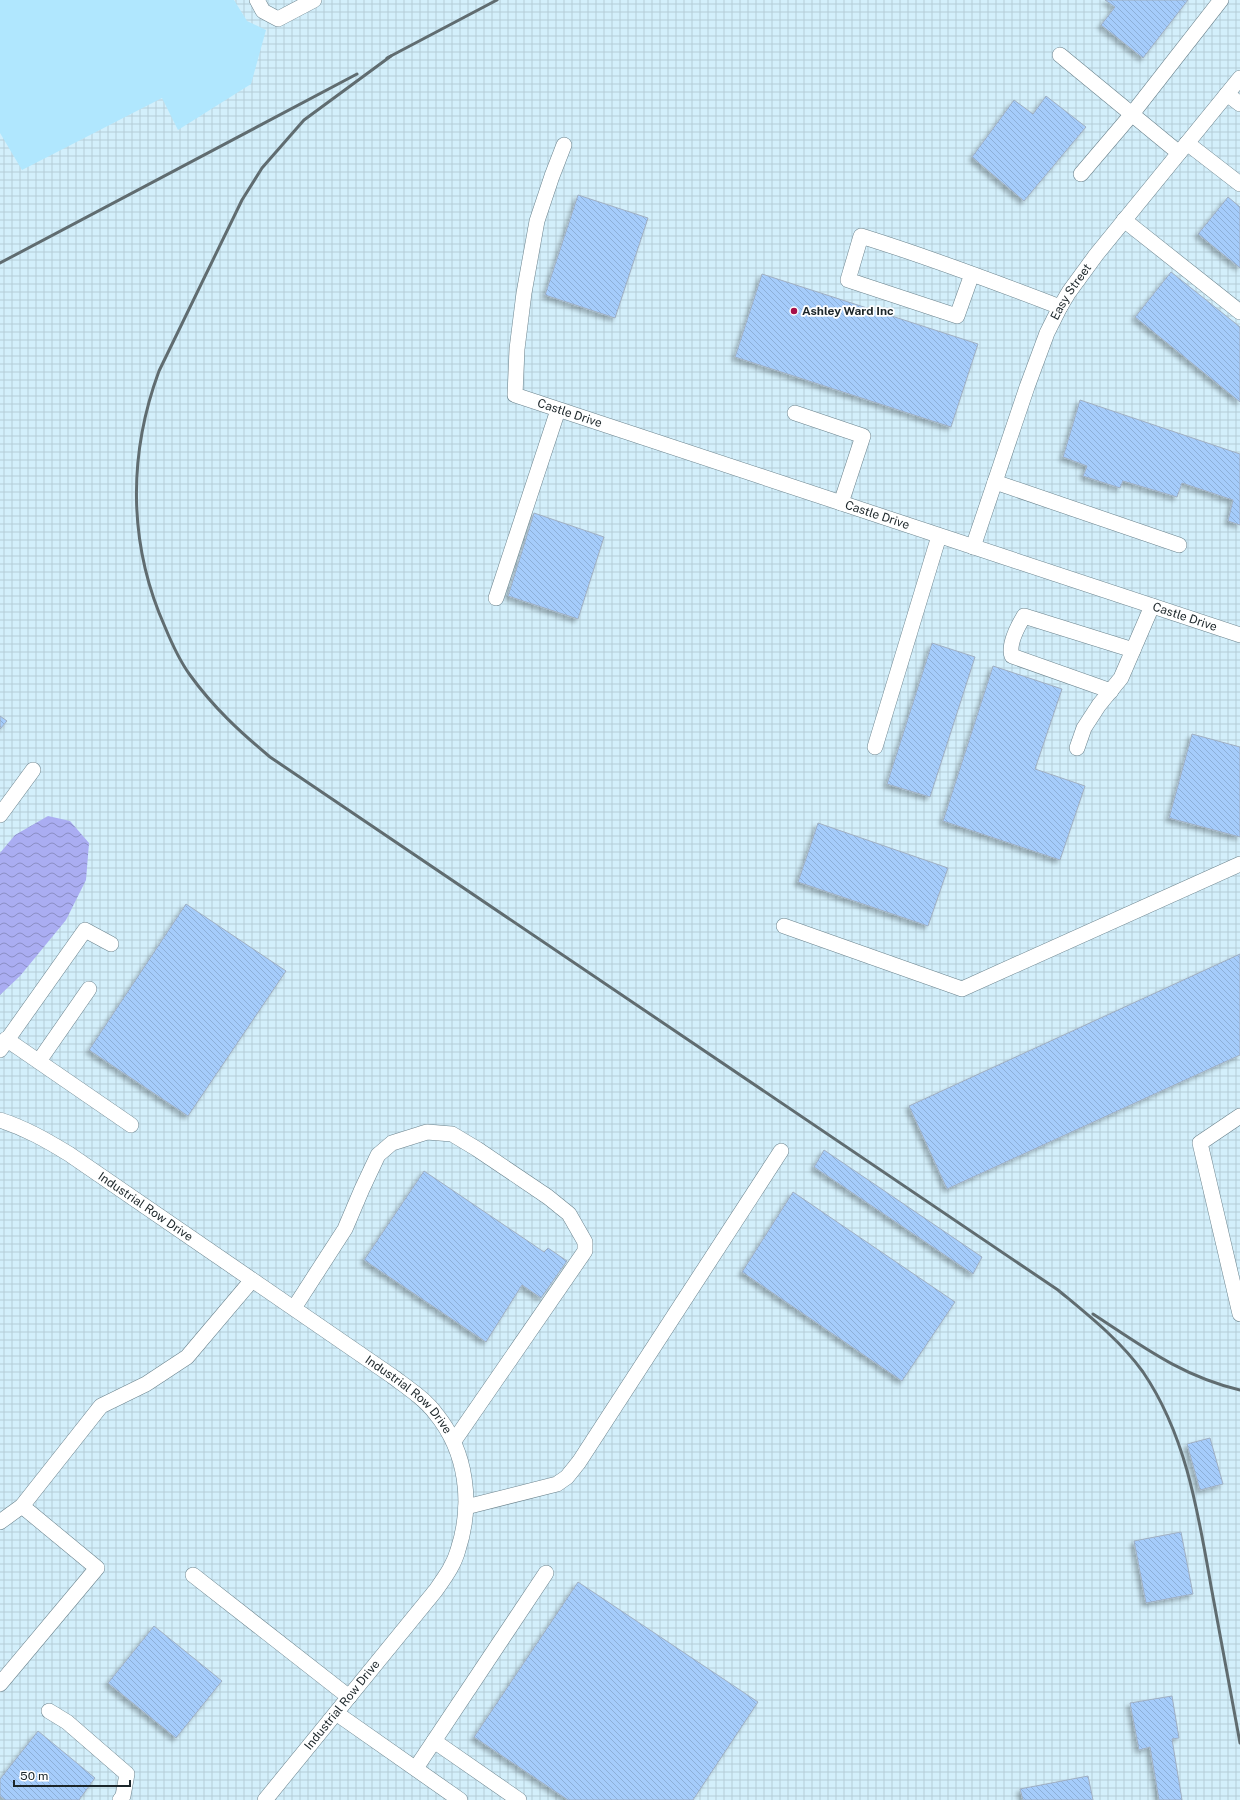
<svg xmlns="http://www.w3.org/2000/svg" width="1240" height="1800" viewBox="0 0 1240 1800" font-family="'Public Sans',sans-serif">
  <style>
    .industrial { fill: url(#industrial-grid) }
    .pitch { fill: #b0e7fe }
    .water { fill: url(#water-waves) }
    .building { fill: url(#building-back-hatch); stroke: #a0afc2; filter: url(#shadow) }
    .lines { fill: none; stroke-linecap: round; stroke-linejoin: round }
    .minor-casing { stroke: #6b838d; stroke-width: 16 }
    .minor { stroke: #fff; stroke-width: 15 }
    .rail { stroke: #606c70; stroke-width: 3 }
    .poi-dot { fill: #a60f48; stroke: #fff; stroke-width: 1.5 }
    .labels { text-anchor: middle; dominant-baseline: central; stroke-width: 3.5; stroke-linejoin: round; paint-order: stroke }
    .street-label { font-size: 12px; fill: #1c262a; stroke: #fff }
    .poi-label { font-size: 12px; font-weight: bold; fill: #1c262a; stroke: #fff; text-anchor: start }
  </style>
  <defs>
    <pattern id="industrial-grid" width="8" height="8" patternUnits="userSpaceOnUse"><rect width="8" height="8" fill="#d3effb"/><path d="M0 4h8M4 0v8" fill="none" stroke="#b5cdd7"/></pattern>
    <pattern id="water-waves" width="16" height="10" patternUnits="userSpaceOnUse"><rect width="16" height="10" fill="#aaadf2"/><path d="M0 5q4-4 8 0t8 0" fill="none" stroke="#8a8dc4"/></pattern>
    <pattern id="building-back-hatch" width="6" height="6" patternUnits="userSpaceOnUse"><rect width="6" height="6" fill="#a5ccfb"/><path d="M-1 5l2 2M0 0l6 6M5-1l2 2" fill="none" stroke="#8dafd7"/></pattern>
    <filter id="shadow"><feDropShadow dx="-3.5" dy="3.5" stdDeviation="2" flood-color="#0004"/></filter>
  </defs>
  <rect width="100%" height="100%" fill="#e8f8fe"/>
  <rect class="industrial" x="0" y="0" width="1240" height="1800"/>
  <path class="pitch" d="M0 0H234L247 21 266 30 251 84 178 130 162 98 22 170 0 133Z"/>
  <path class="water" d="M48 816 70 821 89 843 86 880 66 920 20 976 0 995V853L15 835Z"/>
  <g class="building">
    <path d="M1105 0H1188L1143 58 1101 25 1115 7Z"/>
    <path d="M1046 96 1086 127 1024 201 972 157 1014 100 1033 114Z"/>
    <path d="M578 195 648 218 615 318 545 295Z"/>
    <path d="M1228 197 1240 207V268L1198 234Z"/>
    <path d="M1171 272 1240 327V402L1135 317Z"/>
    <path d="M762 274 978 344 951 427 735 357Z"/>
    <path d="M1080 400 1240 454V525L1228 521 1233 500 1182 483 1177 497 1123 481 1120 488 1083 476 1087 466 1063 457Z"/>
    <path d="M534 513 604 537 578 619 508 596Z"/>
    <path d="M932 643 975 657 930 797 887 784Z"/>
    <path d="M993 666 1062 689 1035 769 1085 786 1060 860 943 821Z"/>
    <path d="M0 716 7 721 0 729Z"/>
    <path d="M1192 734 1240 747V837L1169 818Z"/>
    <path d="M818 823 948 868 928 926 798 882Z"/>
    <path d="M186 904 286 971 188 1116 89 1050Z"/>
    <path d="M1240 954V1055L947 1189 909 1106Z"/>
    <path d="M824 1150 982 1257 973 1274 814 1167Z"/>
    <path d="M424 1171 544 1252 548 1248 567 1261 541 1298 522 1285 486 1342 364 1260Z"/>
    <path d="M793 1192 955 1302 902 1381 742 1272Z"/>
    <path d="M1210 1438 1223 1484 1200 1490 1187 1444Z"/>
    <path d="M1181 1532 1193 1594 1146 1603 1134 1541Z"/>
    <path d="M578 1582 758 1702 693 1800H568L474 1737Z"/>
    <path d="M154 1626 222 1681 176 1738 108 1683Z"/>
    <path d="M1172 1696 1179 1738 1172 1739 1182 1800H1159L1150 1747 1139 1750 1130 1703Z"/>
    <path d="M38 1731 95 1778 79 1800H5L0 1796V1779Z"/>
    <path d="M1088 1776 1093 1800H1023L1020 1789Z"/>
  </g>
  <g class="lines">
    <defs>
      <g id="minor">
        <path d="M257 0 263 11 278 19 314 0"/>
        <path d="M1060 55 1179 153"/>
        <path d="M1227 94 1240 104"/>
        <path d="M1187 143 1240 184"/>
        <path id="s1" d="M564 145 552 176 537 221 524 293 517 349 515 395 1240 635"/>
        <path d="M1081 174 1132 114 1221 0"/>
        <path d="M1124 220 1240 312"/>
        <path d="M972 274 957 316 848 280 861 236C928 257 995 282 1060 307"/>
        <path d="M795 413 863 436 841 503"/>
        <path d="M995 482 1179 545"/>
        <path id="s2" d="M973 547 1027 387 1047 333 1060 307 1069 292 1096 255 1240 78"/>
        <path d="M496 598 558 410"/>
        <path d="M1111 691 1012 656C1008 645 1018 626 1024 616L1133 650"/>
        <path d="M875 747 939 536"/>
        <path d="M1077 748 1084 728 1099 705 1121 678 1152 606"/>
        <path d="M0 815 33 770"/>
        <path d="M784 926 962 989 1240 864"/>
        <path d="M6 1039 131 1125"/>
        <path d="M0 1050 85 930 111 944"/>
        <path d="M39 1061 89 989"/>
        <path d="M1240 1116 1200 1143 1240 1314"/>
        <path id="s3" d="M0 1120C25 1128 46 1140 69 1154L392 1376C408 1388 425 1399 436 1414 467 1452 473 1504 458 1550 454 1565 445 1577 436 1590L265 1800"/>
        <path d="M294 1308 345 1229 362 1189 378 1155 392 1143 427 1132 452 1134 477 1149 548 1197 569 1214 585 1242V1251L454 1441"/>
        <path d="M466 1507 557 1484 567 1477 579 1462 781 1151"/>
        <path d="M0 1522 22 1506 101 1406 146 1384 187 1357 252 1280"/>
        <path d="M193 1575 349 1697"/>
        <path d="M0 1684 97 1568 22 1506"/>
        <path d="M49 1711 67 1722 127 1774 123 1796 120 1800"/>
        <path d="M336 1713 460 1800"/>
        <path d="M434 1741 519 1800"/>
        <path d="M416 1768 546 1573"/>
      </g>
    </defs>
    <use href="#minor" class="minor-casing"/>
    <use href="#minor" class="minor"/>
    <g class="rail">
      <path d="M391 56 304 120 262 168 242 200 159 371C128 455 128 544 165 627 172 644 179 660 190 675 213 707 240 732 270 757L1058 1290C1088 1315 1120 1340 1143 1372 1186 1435 1198 1512 1211 1586 1221 1638 1230 1691 1240 1743"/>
      <path d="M387 58 497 0"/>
      <path d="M0 263 357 74"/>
      <path d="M1093 1314C1142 1346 1181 1376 1240 1390"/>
    </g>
  </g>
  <circle class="poi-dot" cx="794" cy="311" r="4"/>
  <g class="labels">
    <g class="street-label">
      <text stroke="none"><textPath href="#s2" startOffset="274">Easy Street</textPath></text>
      <text stroke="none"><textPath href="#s1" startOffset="314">Castle Drive</textPath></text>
      <text stroke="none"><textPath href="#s1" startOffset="638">Castle Drive</textPath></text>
      <text stroke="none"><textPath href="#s1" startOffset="962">Castle Drive</textPath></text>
      <text stroke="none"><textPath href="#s3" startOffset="170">Industrial Row Drive</textPath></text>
      <text stroke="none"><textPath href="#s3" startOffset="494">Industrial Row Drive</textPath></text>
      <text transform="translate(342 1705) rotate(-51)">Industrial Row Drive</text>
    </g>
    <g class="poi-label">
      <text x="802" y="311">Ashley Ward Inc</text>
    </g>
  </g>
  <path d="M14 1780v6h116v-6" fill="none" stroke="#1c262a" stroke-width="2"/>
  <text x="20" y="1780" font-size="12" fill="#1c262a" stroke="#ffffff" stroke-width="3" paint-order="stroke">50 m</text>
</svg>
